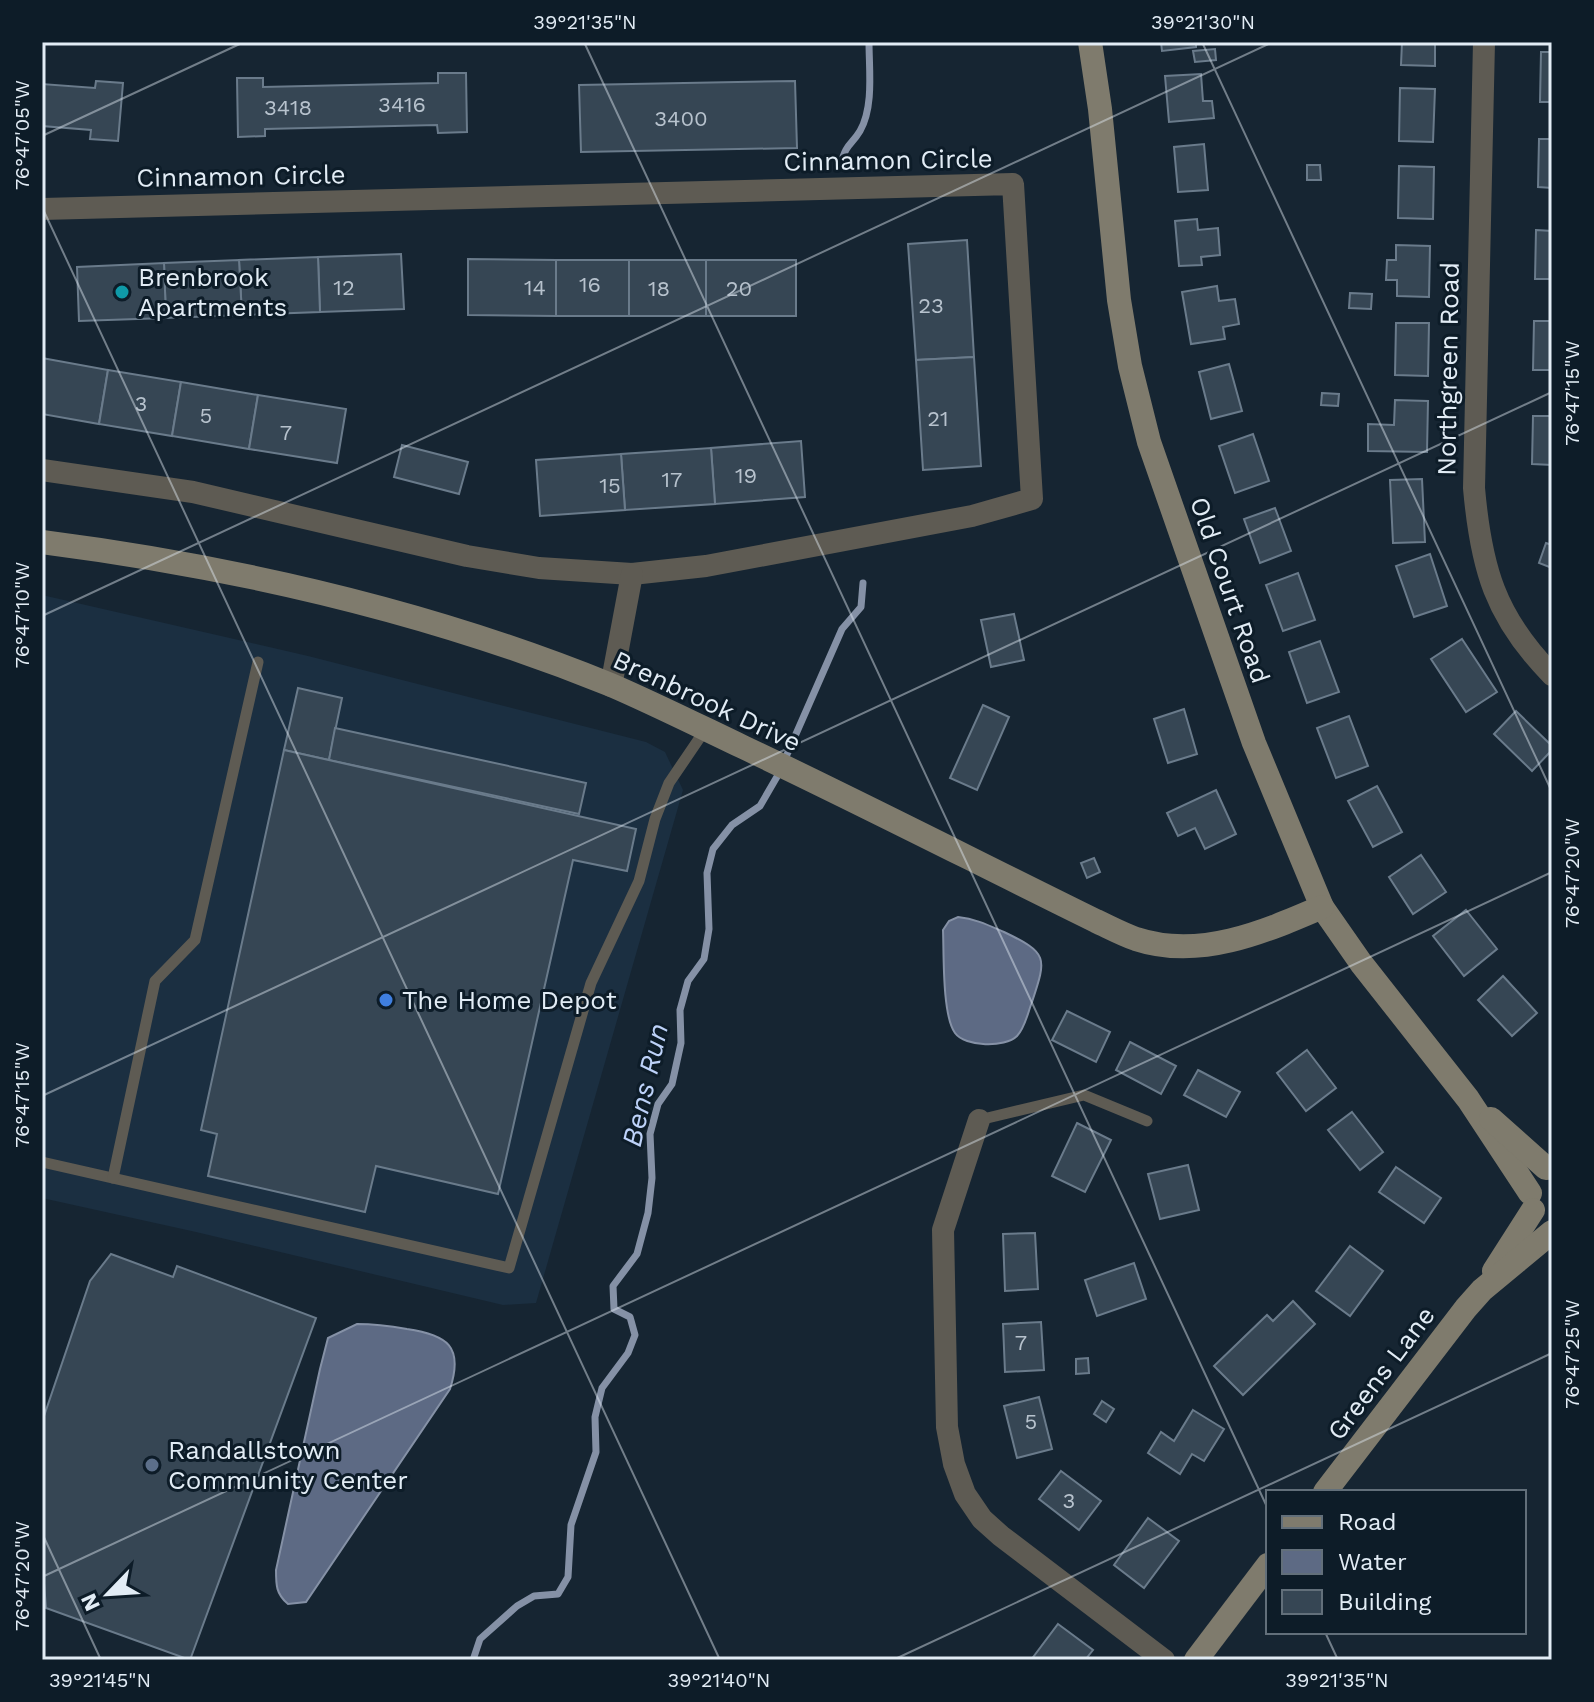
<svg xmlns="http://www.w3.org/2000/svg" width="1594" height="1702" viewBox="0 0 1594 1702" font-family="'Work Sans',sans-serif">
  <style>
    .built { fill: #1b2f41 }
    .water { fill: #5d6a84; stroke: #8591a6; stroke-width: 2 }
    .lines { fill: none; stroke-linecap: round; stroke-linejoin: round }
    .stream { stroke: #8591a6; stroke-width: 7 }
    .building { fill: #364654; stroke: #6a7b8b; stroke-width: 2 }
    .lane { stroke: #5e5b53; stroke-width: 11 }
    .street { stroke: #5e5b53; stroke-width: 22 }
    .secondary { stroke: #7f7b6d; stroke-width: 24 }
    .ticks { fill: none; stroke: #e2ecf5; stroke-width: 2; stroke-opacity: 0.45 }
    .culture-dot { fill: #0f9aa8; stroke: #0d1c28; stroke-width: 3 }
    .shop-dot { fill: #3f7fe0; stroke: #0d1c28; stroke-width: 3 }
    .service-dot { fill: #5c6f8a; stroke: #0d1c28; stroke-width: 3 }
    .labels { text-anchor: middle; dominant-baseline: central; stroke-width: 6; stroke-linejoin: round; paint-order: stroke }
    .number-label { font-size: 22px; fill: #b7c2cd }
    .street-label { font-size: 26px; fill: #e2ecf5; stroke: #0d1c28 }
    .poi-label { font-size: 26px; fill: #e2ecf5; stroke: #0d1c28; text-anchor: start }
    .water-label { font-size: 28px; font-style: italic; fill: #bdd2f9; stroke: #0d1c28 }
    .neatline { fill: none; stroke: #e2ecf5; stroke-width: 3 }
    .ticks-label { font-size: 20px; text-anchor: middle; fill: #e2ecf5 }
  </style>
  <rect width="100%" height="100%" fill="#162532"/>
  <path class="built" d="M42 595 308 656 646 742 665 752 683 790 536 1303 503 1305 196 1232 42 1198Z"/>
  <g class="water">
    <path d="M958 917C976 919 988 925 1004 932 1048 953 1047 957 1032 1002 1028 1012 1025 1028 1017 1036 1005 1048 965 1047 955 1033 942 1015 944 953 943 930L949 921Z"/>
    <path d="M357 1324C374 1324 390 1326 407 1329 447 1335 464 1346 450 1389L306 1602 288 1604C276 1594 276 1585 276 1570L320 1369 328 1338Z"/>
  </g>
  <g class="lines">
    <g class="stream">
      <path d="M841 164C846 143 851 146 860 131 874 107 869 69 869 42"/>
      <path d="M473 1660 480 1639 517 1606 534 1596 558 1594 568 1577 571 1525 596 1452 595 1417 602 1388 628 1353 635 1335 630 1317 614 1309 613 1286 637 1254 648 1213 652 1178 650 1134 658 1104 672 1084 681 1043 680 1010 688 981 704 959 709 929 707 873 713 849 732 825 760 806 778 775 842 629 861 607 863 583"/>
    </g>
  </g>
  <g class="building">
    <path d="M1161 42H1196V47L1162 51Z"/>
    <path d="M1402 42H1435V66L1401 65Z"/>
    <path d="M1215 49 1216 60 1195 62 1193 51Z"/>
    <path d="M1541 52H1552V102H1540Z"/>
    <path d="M438 73H466L467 132 438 133 437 125 265 129V136L238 137 237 78H263V87L438 83Z"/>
    <path d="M1201 74 1203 101H1212L1214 118 1169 122 1165 76Z"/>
    <path d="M96 81 123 83 118 141 90 139 91 130 42 126V84L95 88Z"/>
    <path d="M795 81 797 148 581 152 579 85Z"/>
    <path d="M1400 88 1435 89 1433 142 1399 141Z"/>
    <path d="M1539 139H1552V188L1538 187Z"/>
    <path d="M1204 144 1208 190 1178 192 1174 147Z"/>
    <path d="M1307 165H1320L1321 180H1307Z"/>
    <path d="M1399 166 1434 167 1433 219 1398 218Z"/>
    <path d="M1197 219 1198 230 1218 228 1220 255 1201 257 1202 265 1179 266 1175 221Z"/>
    <path d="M1536 230 1552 231V279H1535Z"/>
    <path d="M967 240 974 357 916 360 908 244Z"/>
    <path d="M1396 245 1430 246 1429 297 1397 296V280H1386L1387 260H1396Z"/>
    <path d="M401 254 404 309 320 312 318 257Z"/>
    <path d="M318 257 320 312 242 315 239 260Z"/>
    <path d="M468 259 556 260V316L468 315Z"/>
    <path d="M239 260 242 315 166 318 164 263Z"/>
    <rect x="556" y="260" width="73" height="56"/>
    <rect x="629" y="260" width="77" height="56"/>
    <rect x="706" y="260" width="90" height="56"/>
    <path d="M164 263 166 318 79 321 77 267Z"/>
    <path d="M1217 286 1219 301 1235 299 1239 324 1223 327 1225 339 1191 344 1182 292Z"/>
    <path d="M1350 293 1372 294 1371 309 1349 308Z"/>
    <path d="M1534 321H1552V370H1533Z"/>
    <path d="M1396 323H1429L1428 376 1395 375Z"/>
    <path d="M974 357 981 466 923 470 916 360Z"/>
    <path d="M42 358 108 370 99 424 42 414Z"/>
    <path d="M1229 364 1242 411 1211 419 1199 372Z"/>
    <path d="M108 370 181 382 172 436 99 424Z"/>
    <path d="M181 382 258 395 249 449 172 436Z"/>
    <path d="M1322 393 1339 394 1338 406 1321 405Z"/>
    <path d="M258 395 346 409 337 463 249 449Z"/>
    <path d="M1395 400 1428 401 1427 452 1368 451V424L1394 425Z"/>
    <path d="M1533 416H1552V465L1532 464Z"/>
    <path d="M1253 434 1269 481 1235 493 1219 446Z"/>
    <path d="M801 441 805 497 715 504 711 448Z"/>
    <path d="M402 445 468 462 459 494 394 477Z"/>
    <path d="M711 448 715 504 625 510 621 454Z"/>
    <path d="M621 454 625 510 540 516 536 460Z"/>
    <path d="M1422 479 1425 542 1393 543 1390 480Z"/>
    <path d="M1275 508 1291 551 1260 563 1244 519Z"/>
    <path d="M1546 543 1552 545V568L1539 563Z"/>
    <path d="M1430 554 1447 606 1414 617 1396 566Z"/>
    <path d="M1298 573 1315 620 1283 631 1266 585Z"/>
    <path d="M1014 614 1024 660 991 667 981 620Z"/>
    <path d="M1462 639 1497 692 1466 712 1431 659Z"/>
    <path d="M1320 641 1339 692 1307 703 1289 652Z"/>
    <path d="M298 688 342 698 329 760 284 750Z"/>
    <path d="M983 705 1009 717 977 790 950 778Z"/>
    <path d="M1184 709 1197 754 1168 763 1154 719Z"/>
    <path d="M1516 711 1552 746V750L1532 771 1494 734Z"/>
    <path d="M1349 716 1368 766 1336 778 1317 728Z"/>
    <path d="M335 728 586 783 579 814 329 760Z"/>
    <path d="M284 750 636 829 627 871 573 860 498 1194 376 1166 365 1212 208 1176 217 1134 201 1130Z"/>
    <path d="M1377 786 1402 832 1373 847 1348 801Z"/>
    <path d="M1216 790 1236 834 1205 849 1195 828 1178 836 1167 813Z"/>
    <path d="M1421 855 1446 892 1413 914 1389 877Z"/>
    <path d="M1094 858 1100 872 1087 878 1081 863Z"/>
    <path d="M1466 910 1497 949 1464 976 1433 936Z"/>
    <path d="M1503 976 1537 1013 1512 1036 1478 1000Z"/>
    <path d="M1067 1011 1110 1032 1096 1062 1052 1040Z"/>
    <path d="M1130 1042 1176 1066 1161 1094 1116 1070Z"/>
    <path d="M1307 1050 1336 1088 1306 1111 1277 1073Z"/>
    <path d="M1198 1070 1240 1092 1226 1117 1184 1095Z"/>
    <path d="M1352 1112 1383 1152 1360 1170 1328 1130Z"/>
    <path d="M1077 1123 1111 1140 1085 1192 1052 1176Z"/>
    <path d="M1188 1165 1199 1210 1160 1219 1148 1174Z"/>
    <path d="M1396 1167 1441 1198 1424 1223 1379 1192Z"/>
    <path d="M1035 1233 1038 1289 1005 1291 1003 1234Z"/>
    <path d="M1350 1246 1383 1271 1350 1316 1316 1291Z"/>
    <path d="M111 1254 173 1277 177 1266 316 1318 190 1660 46 1608 42 1558V1422L90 1281Z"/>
    <path d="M1134 1263 1146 1299 1097 1316 1085 1280Z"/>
    <path d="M1293 1301 1315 1324 1243 1395 1214 1366 1267 1315 1273 1321Z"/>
    <path d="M1041 1322 1044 1370 1005 1372 1003 1324Z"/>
    <path d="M1088 1358 1089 1373 1076 1374V1359Z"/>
    <path d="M1039 1397 1052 1449 1017 1458 1004 1406Z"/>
    <path d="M1102 1401 1114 1409 1106 1422 1094 1414Z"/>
    <path d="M1193 1410 1224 1429 1204 1461 1192 1454 1180 1474 1148 1453 1161 1432 1174 1441Z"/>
    <path d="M1061 1471 1101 1501 1079 1530 1039 1499Z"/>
    <path d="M1148 1518 1179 1541 1144 1588 1114 1565Z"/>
    <path d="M1058 1624 1093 1650 1085 1660H1031Z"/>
  </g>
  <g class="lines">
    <g class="lane">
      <path d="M979 1120 1084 1095 1147 1121"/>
      <path d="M42 1162 509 1268 591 983 639 881 655 819 669 783 705 730"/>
      <path d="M113 1178 155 981 195 940 258 662"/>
    </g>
    <g class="street">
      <path d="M1484 42 1474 488C1481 568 1495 617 1552 675"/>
      <path d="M42 209 1013 184 1032 499 972 516 706 566 632 574 539 568 467 556 193 492 42 470"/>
      <path d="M611 686 632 574"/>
      <path d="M979 1120 943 1230 947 1427 954 1464 965 1494 982 1519 1001 1536 1164 1660"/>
    </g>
    <g class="secondary">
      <path d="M1090 42 1100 109 1119 300 1130 366 1149 442 1254 743 1322 907 1361 963 1468 1099 1530 1193"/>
      <path d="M42 542C236 567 429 611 611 685 655 704 699 726 743 747 861 803 978 863 1096 921 1109 927 1122 934 1136 939 1200 960 1264 932 1322 907"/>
      <path d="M1491 1119 1546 1168"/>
      <path d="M1494 1271 1533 1210"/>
      <path d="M1325 1492 1466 1308 1482 1290 1552 1232"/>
      <path d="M1196 1660 1268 1565"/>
    </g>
  </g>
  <path class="ticks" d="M584 42 1268 1509M1202 42 1552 792M42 136 244 42M42 207 720 1660M42 616 1273 42M42 1096 1552 392M42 1533 101 1660M42 1577 1552 872M1325 1632 1338 1660M893 1660 1552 1353"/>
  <circle class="culture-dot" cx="122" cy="292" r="8"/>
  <circle class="shop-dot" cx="386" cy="1000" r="8"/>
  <circle class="service-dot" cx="152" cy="1465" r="8"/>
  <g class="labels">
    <g class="number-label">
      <text x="402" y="104">3416</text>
      <text x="288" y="107">3418</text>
      <text x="681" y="118">3400</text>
      <text x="590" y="284">16</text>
      <text x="344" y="287">12</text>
      <text x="535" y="287">14</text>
      <text x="659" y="288">18</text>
      <text x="739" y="288">20</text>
      <text x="931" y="305">23</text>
      <text x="141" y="403">3</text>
      <text x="206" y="415">5</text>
      <text x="938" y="418">21</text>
      <text x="286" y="432">7</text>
      <text x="746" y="475">19</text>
      <text x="672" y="479">17</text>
      <text x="610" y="485">15</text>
      <text x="1021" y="1342">7</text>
      <text x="1031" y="1421">5</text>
      <text x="1069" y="1500">3</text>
    </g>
    <g class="street-label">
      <text transform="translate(888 160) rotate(-1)">Cinnamon Circle</text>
      <text transform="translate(241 176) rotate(-1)">Cinnamon Circle</text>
      <text transform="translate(1448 369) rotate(-89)">Northgreen Road</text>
      <text transform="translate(1230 590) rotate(71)">Old Court Road</text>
      <text transform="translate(707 701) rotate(25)">Brenbrook Drive</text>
      <text transform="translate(1381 1373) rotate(-53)">Greens Lane</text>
    </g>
    <g class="poi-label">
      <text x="138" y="277">Brenbrook<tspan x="138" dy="30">Apartments</tspan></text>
      <text x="402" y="1000">The Home Depot</text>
      <text x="168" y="1450">Randallstown<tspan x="168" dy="30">Community Center</tspan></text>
    </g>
    <g class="water-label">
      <text transform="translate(645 1085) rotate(-77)">Bens Run</text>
    </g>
  </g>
  <rect width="1594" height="1702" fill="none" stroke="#0d1c28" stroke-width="88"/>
  <rect x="1266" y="1490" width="260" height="144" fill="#0d1c28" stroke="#626f7a" stroke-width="2"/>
  <rect x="1282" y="1516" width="40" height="12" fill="#7f7b6d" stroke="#626f7a" stroke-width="2"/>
  <text x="1338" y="1530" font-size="24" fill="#e2ecf5">Road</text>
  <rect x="1282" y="1550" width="40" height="24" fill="#5d6a84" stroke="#626f7a" stroke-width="2"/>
  <text x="1338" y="1570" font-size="24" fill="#e2ecf5">Water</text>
  <rect x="1282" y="1590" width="40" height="24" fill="#364654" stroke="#626f7a" stroke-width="2"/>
  <text x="1338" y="1610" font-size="24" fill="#e2ecf5">Building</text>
  <g transform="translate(108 1594) rotate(245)" stroke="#0d1c28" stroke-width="6" paint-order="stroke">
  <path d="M0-6L14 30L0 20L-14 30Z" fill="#e2ecf5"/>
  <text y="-12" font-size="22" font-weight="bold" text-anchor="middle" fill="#e2ecf5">N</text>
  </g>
  <rect x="44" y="44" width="1506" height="1614" class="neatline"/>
  <g class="ticks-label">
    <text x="585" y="29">39°21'35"N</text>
    <text x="1203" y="29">39°21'30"N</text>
    <text transform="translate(22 135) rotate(-90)" y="7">76°47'05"W</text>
    <text transform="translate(1572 393) rotate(-90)" y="7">76°47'15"W</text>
    <text transform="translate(22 615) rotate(-90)" y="7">76°47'10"W</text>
    <text transform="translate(1572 873) rotate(-90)" y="7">76°47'20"W</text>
    <text transform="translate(22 1095) rotate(-90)" y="7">76°47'15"W</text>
    <text transform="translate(1572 1354) rotate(-90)" y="7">76°47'25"W</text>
    <text transform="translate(22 1576) rotate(-90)" y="7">76°47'20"W</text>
    <text x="100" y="1687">39°21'45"N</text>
    <text x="719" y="1687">39°21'40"N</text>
    <text x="1337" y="1687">39°21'35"N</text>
  </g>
</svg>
